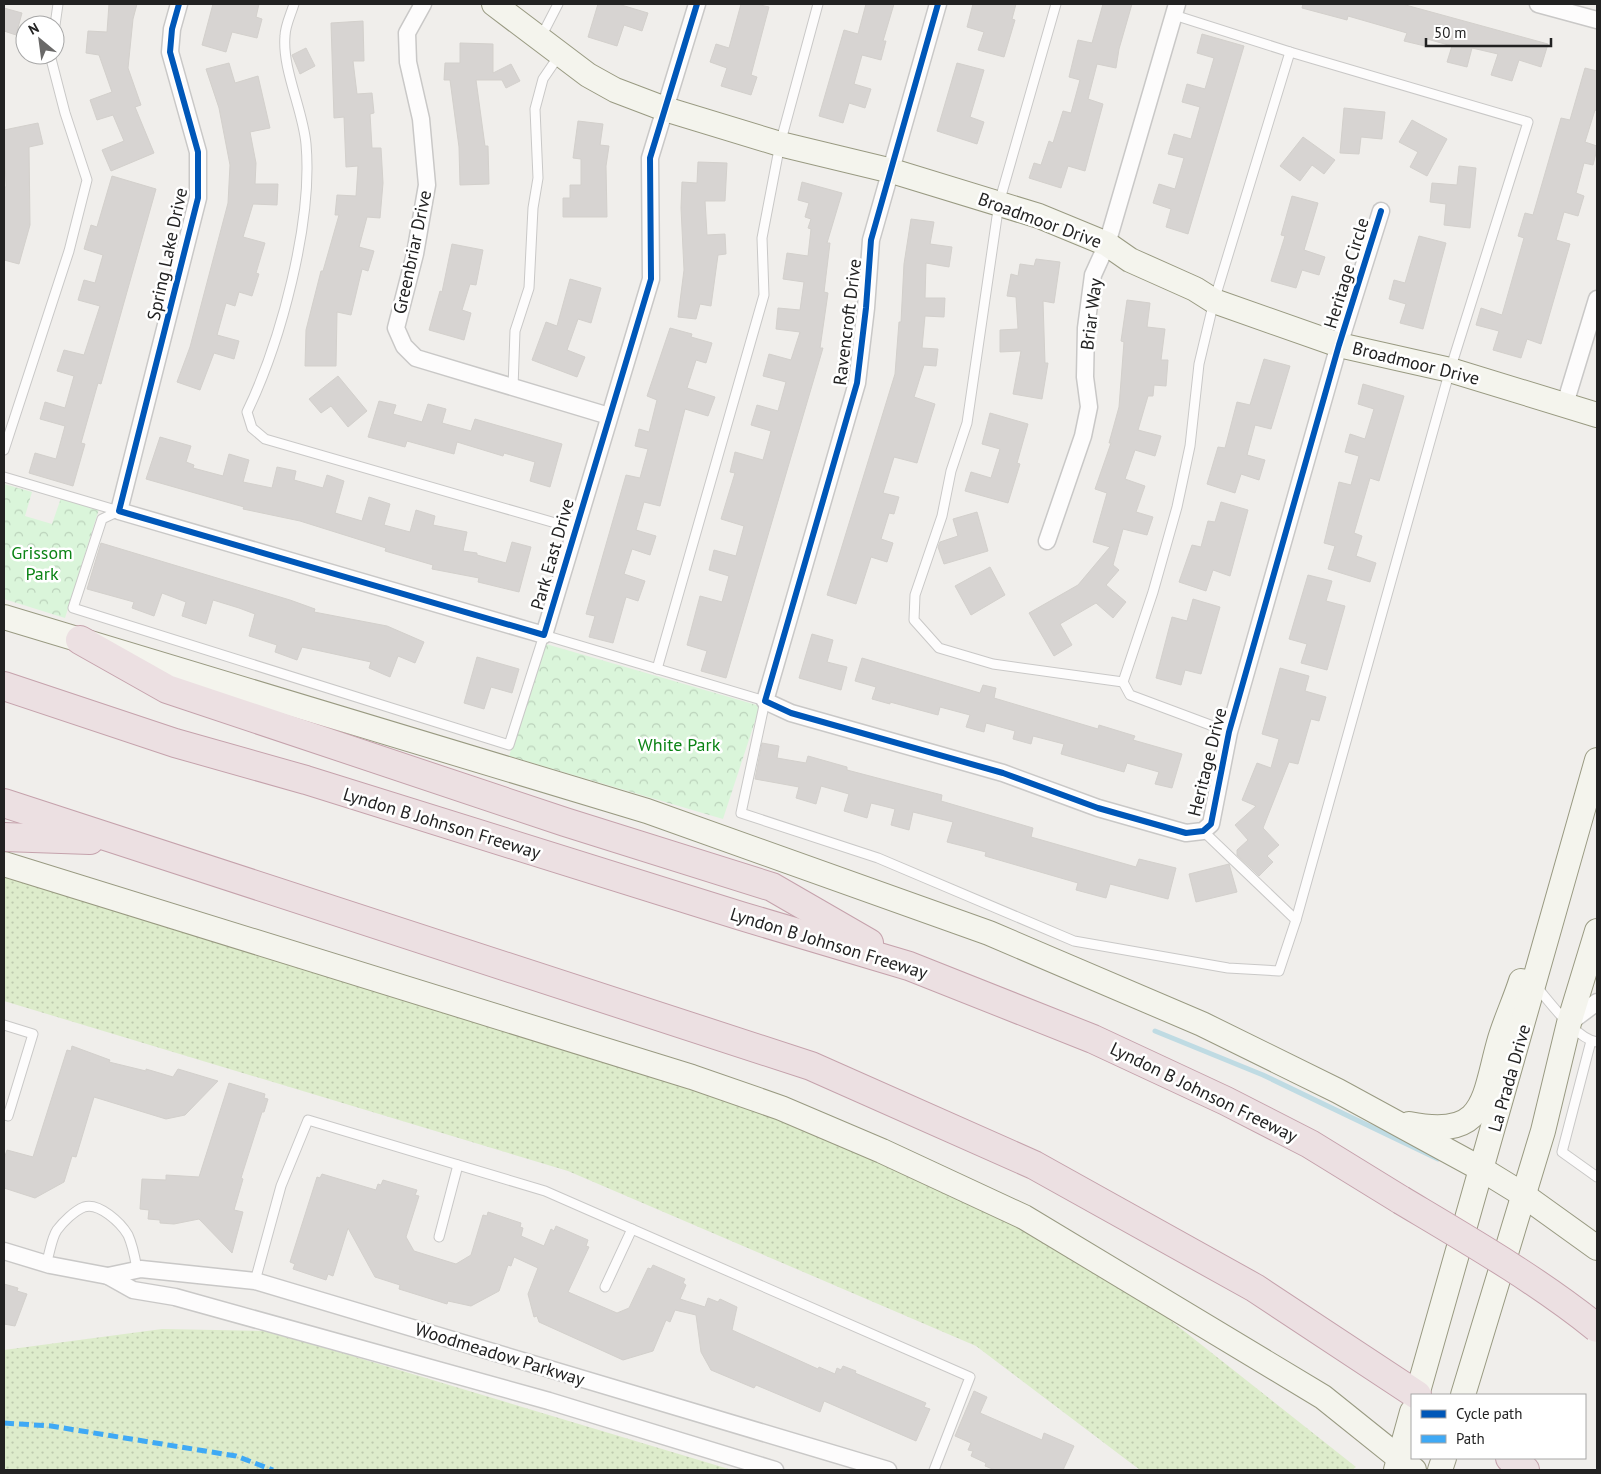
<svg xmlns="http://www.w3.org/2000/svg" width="1601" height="1474" viewBox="0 0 1601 1474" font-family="'PT Sans',sans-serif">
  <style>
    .grass { fill: url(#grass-dots) }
    .park { fill: url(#park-crowns) }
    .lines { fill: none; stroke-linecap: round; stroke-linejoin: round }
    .stream { stroke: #bfdbe3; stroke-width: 5 }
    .building { fill: #d7d4d2; stroke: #d3d0cc }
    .lane-casing { stroke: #c9c8c7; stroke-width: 11 }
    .street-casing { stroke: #c9c8c7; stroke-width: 19 }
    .secondary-casing { stroke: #999a82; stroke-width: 26 }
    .highway-casing { stroke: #c5a2ac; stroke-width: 30 }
    .lane { stroke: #fdfcfc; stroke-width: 9 }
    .street { stroke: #fdfcfc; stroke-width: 16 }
    .secondary { stroke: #f4f4ed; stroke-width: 24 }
    .highway { stroke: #ece0e2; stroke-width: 28 }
    .highway-bridge-casing { stroke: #c5a2ac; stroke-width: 30; stroke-linecap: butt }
    .highway-bridge { stroke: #ece0e2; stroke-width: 28 }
    .quiet { stroke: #3fa9f5; stroke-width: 5; stroke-dasharray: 10 5; stroke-linecap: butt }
    .cycleway-casing { stroke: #fff; stroke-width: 9 }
    .cycleway { stroke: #0057b8; stroke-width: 6 }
    .labels { text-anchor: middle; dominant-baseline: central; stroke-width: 5; stroke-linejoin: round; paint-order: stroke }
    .street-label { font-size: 18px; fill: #222; stroke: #fff }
    .park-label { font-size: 18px; fill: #0c8416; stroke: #fff }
  </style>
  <defs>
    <pattern id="grass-dots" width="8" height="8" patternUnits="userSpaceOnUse" patternTransform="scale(1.25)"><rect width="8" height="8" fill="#ddeccb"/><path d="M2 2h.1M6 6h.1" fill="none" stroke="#bdcaae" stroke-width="1.8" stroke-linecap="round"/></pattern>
    <pattern id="park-crowns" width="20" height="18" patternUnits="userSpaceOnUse" patternTransform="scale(1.25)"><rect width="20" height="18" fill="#daf5da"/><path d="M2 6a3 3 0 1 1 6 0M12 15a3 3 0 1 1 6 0" fill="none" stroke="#bbd2bb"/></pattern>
  </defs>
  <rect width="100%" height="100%" fill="#f0eeeb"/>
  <g class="grass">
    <path d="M4 861 743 1084 828 1114 1027 1207 1356 1467 1352 1470H1140L976 1346 568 1171 4 1001Z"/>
    <path d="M162 1329 269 1331 732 1470H4V1350Z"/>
  </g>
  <g class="park">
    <path d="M4 484 32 492 25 516 52 524 61 498 99 509 65 618 4 599Z"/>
    <path d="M546 644 760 706 723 819 509 756Z"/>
  </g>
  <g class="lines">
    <path class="stream" d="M1155 1031 1263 1075 1438 1159"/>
  </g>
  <g class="building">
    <path d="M109 4H137L133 19 128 68 141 105 135 107 154 153 111 171 102 150 124 141 113 115 97 120 90 100 112 92 99 55 86 53 88 31 107 32Z"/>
    <path d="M213 4H259L256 17 262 19 257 38 232 32 226 52 202 45Z"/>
    <path d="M598 4H618L648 13 642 31 624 25 617 46 588 37Z"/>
    <path d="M741 4H756L769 7 751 75 757 77 751 95 721 86 727 68 710 62 716 44 729 48Z"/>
    <path d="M866 4H894L883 41H886L881 60 862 55 854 84 871 89 865 108 849 103 843 123 819 116 844 30 858 34Z"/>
    <path d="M973 4H1016L1012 19 1015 20 1004 57 978 50 984 32 967 27Z"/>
    <path d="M1103 4H1132L1119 49 1116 68 1097 64 1088 99 1103 104 1085 171 1068 166 1061 188 1029 178 1034 163 1041 165 1049 141 1053 143 1063 111 1071 113 1080 80 1069 77 1078 40 1092 43Z"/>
    <path d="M1303 4H1402L1548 44 1541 67 1519 60 1512 81 1491 75 1498 54 1472 48 1467 67 1447 62 1452 46 1427 39 1425 46 1404 41 1407 33 1348 16 1347 20 1302 8Z"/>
    <path d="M4 8 22 13 16 35 4 31Z"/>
    <path d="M363 21 364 61H353L357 94 372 93 374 113 370 114 372 148H381L383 183 380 218 367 217 359 247 374 251 368 271 362 269 351 315 337 312 336 366H305L306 330 321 271H323L339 215H335L337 195 356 196 358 166 346 167 344 117 334 118 331 23Z"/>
    <path d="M1202 34 1244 46 1188 234 1166 227 1171 209 1153 203 1159 184 1175 189 1184 158 1168 154 1174 134 1191 139 1200 107 1182 102 1187 84 1205 89 1214 58 1197 53Z"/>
    <path d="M460 43 493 44V73L511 64 520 81 506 88 502 80H476L485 146H488L489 184 460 185 459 147 450 80H444L445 63H460Z"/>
    <path d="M306 48 315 66 300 74 292 55Z"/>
    <path d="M229 63 235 83 258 76 270 128 250 132 256 163 255 184H278L277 205 253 204 243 237 265 243 256 273 259 274 252 296 239 292 235 306 226 303 217 335 239 341 234 359 214 353 200 390 177 382 190 347 228 203 230 165 219 108 206 69Z"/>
    <path d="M957 63 984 70 970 117 984 122 977 144 937 131Z"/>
    <path d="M1585 68 1597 71V111L1595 110 1585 142 1597 146V149L1593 165 1584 163 1576 193 1584 196 1578 216 1564 212 1556 240 1570 244 1541 344 1527 339 1521 358 1493 350 1499 331 1476 325 1481 308 1502 315 1524 238 1518 236 1525 213 1533 215 1561 118 1570 120Z"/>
    <path d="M1344 108 1385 112 1382 139 1361 137 1359 154 1340 153Z"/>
    <path d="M1412 120 1447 139 1427 176 1410 167 1418 152 1399 142Z"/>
    <path d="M578 121 603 124 600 145 609 146 606 166 607 217H563V198H570V185H581V159L573 158Z"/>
    <path d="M38 123 43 144 29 147 30 225 19 264 4 260V187H6L4 130Z"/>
    <path d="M1303 137 1335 160 1324 174 1312 165 1300 181 1280 166Z"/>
    <path d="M698 162 727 163 725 201H705L707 235 725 234 726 254 718 255 711 306 700 304 696 319 678 317 684 270 681 208 682 182 697 183Z"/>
    <path d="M1459 166 1476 168 1470 228 1444 225 1446 204 1430 202 1432 183 1457 185Z"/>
    <path d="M112 176 156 189 101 384 98 383 81 443 85 444 73 486 29 473 35 453 56 459 65 426 40 419 45 402 65 408 74 376 57 371 64 350 84 355 100 306 78 300 84 280 95 283 103 255 84 249 91 225 97 227Z"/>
    <path d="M802 182 842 193 827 243H830L824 292 828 293 820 348H823L726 678 701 671 707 651 687 645 700 596 722 602 729 576 709 570 714 550 736 556 744 526 721 519 735 473 730 472 735 452 763 460 771 431 751 425 757 405 778 411 786 382 763 376 769 354 791 360 800 332 776 329 778 308 800 310 804 282 783 279 787 253 808 256 811 229 808 228 811 219 805 217 809 203 798 200Z"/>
    <path d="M1292 196 1318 203 1304 250 1325 257 1319 275 1302 270 1296 288 1271 281 1285 236 1281 235Z"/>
    <path d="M911 219 934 222 930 244 952 247 949 267 926 263 925 298H945L944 317 925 316 922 348 938 349 936 366 924 365 914 397 935 404 917 463 894 457 883 493 899 497 894 514 889 513 881 539 893 543 887 562 871 557 856 604 827 595 895 374 899 322H901L904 264Z"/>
    <path d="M1419 236 1446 243 1423 329 1400 323 1406 304 1389 299 1394 280 1405 283Z"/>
    <path d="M452 244 483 250 476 285 470 284 462 310 471 313 464 340 429 330 440 291 442 292Z"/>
    <path d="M1036 259 1060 262 1054 303 1043 301 1045 363H1048L1042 399 1013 394 1021 351 1000 352V330L1018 329 1016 297 1007 296 1011 274 1018 276 1020 264 1034 266Z"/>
    <path d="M570 279 601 288 591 323 578 319 567 350 585 357 577 377 532 360 546 322 557 326Z"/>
    <path d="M1127 300 1150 303 1147 327 1165 329 1161 360H1168L1166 386 1154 385 1153 396H1148L1138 430 1161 436 1155 456 1135 450 1125 479 1145 486 1136 512 1153 517 1147 535 1123 529 1113 565 1119 570 1106 585 1126 602 1113 618 1096 603 1060 624 1072 645 1054 656 1029 613 1078 585 1110 547 1093 542 1107 493 1095 489 1111 443H1109L1119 407 1124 342 1121 341Z"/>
    <path d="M670 328 692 334 691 337 712 343 706 363 696 360 687 388 715 397 708 416 685 409 660 506 644 502 636 530 656 536 650 555 632 549 624 574 645 581 638 601 626 597 613 643 589 637 595 616 586 614 626 475 640 478 648 449 635 446 639 429 649 432 657 400 647 396Z"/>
    <path d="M1264 359 1290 366 1271 429 1255 425 1247 455 1265 460 1259 480 1241 474 1235 493 1207 484 1218 447 1225 448 1237 402 1250 405Z"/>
    <path d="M338 376 367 411 348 427 331 406 321 413 309 399Z"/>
    <path d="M1363 384 1404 396 1379 481 1370 478 1354 533 1362 536 1356 556 1376 563 1370 582 1328 569 1335 546 1324 543 1339 482 1351 485 1359 456 1345 452 1350 434 1365 439 1374 409 1358 404Z"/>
    <path d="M379 401 396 405 393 414 422 422 428 404 446 409 442 423 471 431 475 419 562 444 550 487 530 481 535 462 504 453 503 456 457 442 454 454 407 441 405 447 368 437Z"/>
    <path d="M990 413 1028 424 1017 463 1020 464 1008 503 965 491 971 472 991 478 1000 449 982 444Z"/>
    <path d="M160 437 191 446 186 462 194 465 193 468 223 476 229 454 249 460 243 482 272 488 277 467 296 471 294 480 323 488 327 475 344 481 335 513 362 521 369 497 390 504 384 525 410 532 416 510 435 516 433 525 467 532 463 551 477 553V555L506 563 512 542 531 547 519 592 478 582 479 578 432 569 433 565 385 551 386 548 300 521 243 509 244 507 146 479Z"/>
    <path d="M1221 502 1248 510 1230 576 1213 570 1206 591 1179 582 1192 545 1201 547 1208 521 1215 522Z"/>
    <path d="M977 512 988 551 944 564 938 547 940 542 958 536 953 519Z"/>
    <path d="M101 543 290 600 315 609 314 612 387 626 424 642 415 663 398 656 390 677 369 668 371 662 302 647 297 660 275 652 277 645 249 636 255 614 239 608 213 600 206 624 182 616 186 602 162 593 154 616 132 608 134 602 87 589Z"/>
    <path d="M990 567 1005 595 971 615 955 586Z"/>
    <path d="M1308 575 1332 581 1326 601 1345 606 1327 670 1301 663 1307 644 1289 639Z"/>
    <path d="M1193 599 1220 607 1201 674 1185 670 1181 685 1156 678 1172 617 1187 621Z"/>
    <path d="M812 634 833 640 827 662 847 667 841 690 799 678Z"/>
    <path d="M477 657 519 669 512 693 491 687 484 709 464 703Z"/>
    <path d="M862 658 980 693 983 685 996 688 994 698 1098 729 1099 725 1135 736 1133 740 1182 754 1172 788 1155 784 1159 772 1127 763 1124 772 1061 754 1064 744 1033 736 1031 744 1013 739 1015 731 986 723 984 732 966 727 970 715 940 707 938 715 890 702V704L872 699 876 687 855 681Z"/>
    <path d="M1280 668 1309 676 1305 691 1326 697 1319 721 1311 719 1298 764 1289 762 1263 828 1279 845 1267 856 1273 862 1259 876 1237 855V850L1248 840 1235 825 1256 806 1242 800 1257 763 1271 768 1279 739 1262 734Z"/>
    <path d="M762 743 779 746 777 758 806 763 808 756 847 767V770L942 795 941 801 1033 828 1031 837 1136 867 1139 859 1176 868 1168 899 1110 884 1106 898 1076 890 1078 883 985 856 986 852 947 842 953 822 913 812 909 830 891 825 895 809 871 803 867 818 844 811 849 794 821 786 816 804 796 798 799 787 755 779Z"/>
    <path d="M1229 864 1237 892 1196 902 1189 874Z"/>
    <path d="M72 1046 110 1060 109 1062 146 1071V1069L173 1077 178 1069 218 1081 185 1115 166 1119 94 1097 76 1157 72 1156 64 1182 35 1198 4 1188V1159L7 1150 33 1157 67 1050 71 1051Z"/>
    <path d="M229 1083 265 1094 264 1098 268 1099 264 1112H262L241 1178 243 1179 234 1210 243 1212 232 1253 199 1219 174 1224 160 1223V1220L148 1219 149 1210 140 1209 142 1179 166 1180V1175L199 1177Z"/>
    <path d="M322 1174 376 1190 378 1184 381 1185 383 1180 417 1190 415 1195 419 1196 406 1237 414 1251 456 1264 471 1255 483 1215 487 1216 488 1212 521 1223 520 1227 523 1228 521 1236 544 1246 551 1229 554 1231 556 1226 588 1240 586 1246 589 1247 568 1292 617 1313 629 1308 648 1268 651 1269 653 1265 685 1279 683 1283 686 1285 680 1299 705 1307 708 1298 718 1302 720 1299 737 1307 732 1330 818 1369 819 1367 835 1374 837 1368 841 1370 843 1366 856 1371 855 1373 926 1403 924 1407 930 1409 916 1441 824 1401 820 1412 756 1385 754 1388 711 1370 701 1352 696 1315 675 1310 670 1322 666 1320 653 1351 623 1360 539 1322 537 1316 534 1317 528 1294 538 1268 514 1257 511 1266 508 1265 499 1291 471 1306 448 1301 447 1304 399 1289 400 1285 375 1277 348 1228 333 1276 328 1274 326 1280 293 1269 295 1264 290 1262 317 1177 320 1178Z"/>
    <path d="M4 1284 18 1288 17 1291 27 1294 15 1326 4 1324Z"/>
    <path d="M974 1391 987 1397 980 1413 1042 1440 1044 1433 1074 1446 1063 1470H995L985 1466 986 1463 971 1456 973 1451 968 1450 971 1443 955 1436Z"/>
  </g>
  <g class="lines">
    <defs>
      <g id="lane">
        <path d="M294 4C291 14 285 26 285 36 282 69 303 110 306 144 313 222 281 341 247 412L252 428 265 439 576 529"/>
        <path d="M1056 4 999 203 967 423 951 471 942 516 915 595 914 620 939 648 993 664 1123 682"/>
        <path d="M55 25 58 4"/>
        <path d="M541 37 558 4"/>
        <path d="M513 388 515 331 529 288 533 208 538 178 535 109 543 79 560 54"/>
        <path d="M4 450 69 251 87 180 65 113 50 55"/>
        <path d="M4 477 119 511"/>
        <path d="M119 511 102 519 73 608 509 745 544 635 765 701 741 813 878 858 1074 941 1228 968 1279 971 1296 920 1450 370 1528 122 1290 52 1174 15"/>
        <path d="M657 669 764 295 762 238 780 144 818 4"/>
        <path d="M1229 732 1130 695 1123 682 1153 592 1177 507 1190 446 1199 364 1214 301 1290 52"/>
        <path d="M1203 831 1296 920"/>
        <path d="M1535 985C1550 1002 1575 1038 1597 1042"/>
        <path d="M4 1025 33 1034 8 1116 4 1115"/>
        <path d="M1591 1041 1562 1152 1597 1177"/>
        <path d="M439 1237 458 1165"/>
        <path d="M46 1264C50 1253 51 1239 57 1230 63 1222 74 1211 84 1207 99 1202 121 1223 128 1235 133 1246 135 1258 137 1269"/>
        <path d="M255 1281 281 1186 308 1120 545 1191 970 1377 934 1470"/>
        <path d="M605 1287 632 1229"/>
      </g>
      <g id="street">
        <path d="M179 4 172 29 170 52 198 152V198L119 511 544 635 651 279 650 158 697 4"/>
        <path d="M423 4 407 33 408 62 421 119 427 185 415 254 396 328 404 346 416 358 609 416"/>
        <path d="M938 4 871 240 866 308 857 383 765 701 791 713 1003 773 1098 808 1186 833 1203 831 1211 824 1229 732 1339 345 1381 211"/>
        <path d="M1538 4 1597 20"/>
        <path d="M1565 404 1597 299"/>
        <path d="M1047 541 1083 436 1089 407 1085 377 1086 328 1093 275 1107 244 1177 4"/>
        <path d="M1569 1023 1597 1002"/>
        <path d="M4 1251 50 1265 108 1276 133 1290 175 1297 549 1401 775 1470"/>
        <path d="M108 1276 141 1269 255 1281 888 1470"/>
      </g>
      <g id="secondary">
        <path d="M494 4 588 75 615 90 665 109 780 144 892 171 1039 216 1107 244 1130 260 1195 289 1214 301 1339 345 1450 370 1597 415"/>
        <path d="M4 617 647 811 989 933 1202 1024 1338 1091 1483 1170 1522 1194 1597 1248"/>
        <path d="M4 864 692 1077 781 1108 882 1151 1024 1217 1323 1397 1414 1470"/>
        <path d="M1409 1124C1488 1140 1483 1097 1500 1039 1506 1019 1515 1000 1521 981"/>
        <path d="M1417 1395 1597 760"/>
        <path d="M1463 1395 1543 1131 1569 1023 1597 931"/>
        <path d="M1396 1470 1412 1412"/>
        <path d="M1440 1470 1444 1458"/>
      </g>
      <g id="highway">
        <path d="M80 640 167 689 565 822 772 887 869 943"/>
        <path d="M4 686 175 743 306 780 741 916 909 966 1093 1039 1226 1101 1310 1144 1401 1200"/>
        <path d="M4 803 811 1066 1034 1165 1255 1288 1417 1395"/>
        <path d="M4 837 90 840"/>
        <path d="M1510 1458 1525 1470"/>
      </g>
    </defs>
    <use href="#lane" class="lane-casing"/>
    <use href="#street" class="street-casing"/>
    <use href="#secondary" class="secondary-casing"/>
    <use href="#highway" class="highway-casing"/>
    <use href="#lane" class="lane"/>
    <use href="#street" class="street"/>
    <use href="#secondary" class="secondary"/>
    <use href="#highway" class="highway"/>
    <defs>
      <path id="highway-bridge" d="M1401 1200C1468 1240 1536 1279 1597 1328"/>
    </defs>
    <use href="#highway-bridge" class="highway-bridge-casing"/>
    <use href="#highway-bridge" class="highway-bridge"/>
    <path class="quiet" d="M4 1423 51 1426 236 1456 273 1470"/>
    <defs>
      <g id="cycleway">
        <path d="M179 4 172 29 170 52 198 152V198L119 511 544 635 651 279 650 158 697 4"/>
        <path d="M938 4 871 240 866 308 857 383 765 701 791 713 1003 773 1098 808 1186 833 1203 831 1211 824 1229 732 1339 345 1381 211"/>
      </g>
    </defs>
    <use href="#cycleway" class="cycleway-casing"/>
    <use href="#cycleway" class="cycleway"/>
  </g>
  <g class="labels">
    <g class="street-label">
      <text transform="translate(1040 220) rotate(20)">Broadmoor Drive</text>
      <text transform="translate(412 252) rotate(-78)">Greenbriar Drive</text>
      <text transform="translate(167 254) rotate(-78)">Spring Lake Drive</text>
      <text transform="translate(1346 273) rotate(-73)">Heritage Circle</text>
      <text transform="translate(1091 314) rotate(-83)">Briar Way</text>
      <text transform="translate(847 322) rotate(-83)">Ravencroft Drive</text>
      <text transform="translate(1416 363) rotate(14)">Broadmoor Drive</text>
      <text transform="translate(552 554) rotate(-74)">Park East Drive</text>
      <text transform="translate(1207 762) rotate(-76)">Heritage Drive</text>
      <text transform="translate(442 823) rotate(17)">Lyndon B Johnson Freeway</text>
      <text transform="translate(829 943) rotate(17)">Lyndon B Johnson Freeway</text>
      <text transform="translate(1509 1078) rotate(-74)">La Prada Drive</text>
      <text transform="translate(1204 1092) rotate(26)">Lyndon B Johnson Freeway</text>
      <text transform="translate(500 1354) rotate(17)">Woodmeadow Parkway</text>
    </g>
    <g class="park-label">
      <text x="42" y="552">Grissom<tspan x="42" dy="21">Park</tspan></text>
      <text x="679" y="744">White Park</text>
    </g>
  </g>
  <rect width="1601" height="1474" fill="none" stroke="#222222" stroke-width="10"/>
  <rect x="1411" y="1394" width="175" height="65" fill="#ffffff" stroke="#a7a7a7"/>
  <rect x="1421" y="1410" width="25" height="8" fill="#0057b8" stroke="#a7a7a7"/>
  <text x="1456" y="1419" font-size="15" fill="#222222">Cycle path</text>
  <rect x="1421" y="1435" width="25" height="8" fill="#3fa9f5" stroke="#a7a7a7"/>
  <text x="1456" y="1444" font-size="15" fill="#222222">Path</text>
  <g transform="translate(40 40) rotate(331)"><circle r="24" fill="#ffffff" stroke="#a7a7a7"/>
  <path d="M0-4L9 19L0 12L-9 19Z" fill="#6a6968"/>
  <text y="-8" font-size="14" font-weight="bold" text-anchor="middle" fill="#222222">N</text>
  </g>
  <path d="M1426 38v8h125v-8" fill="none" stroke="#222222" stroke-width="2.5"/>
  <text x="1434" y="38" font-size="15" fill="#222222" stroke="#ffffff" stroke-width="4" paint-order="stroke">50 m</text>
</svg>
